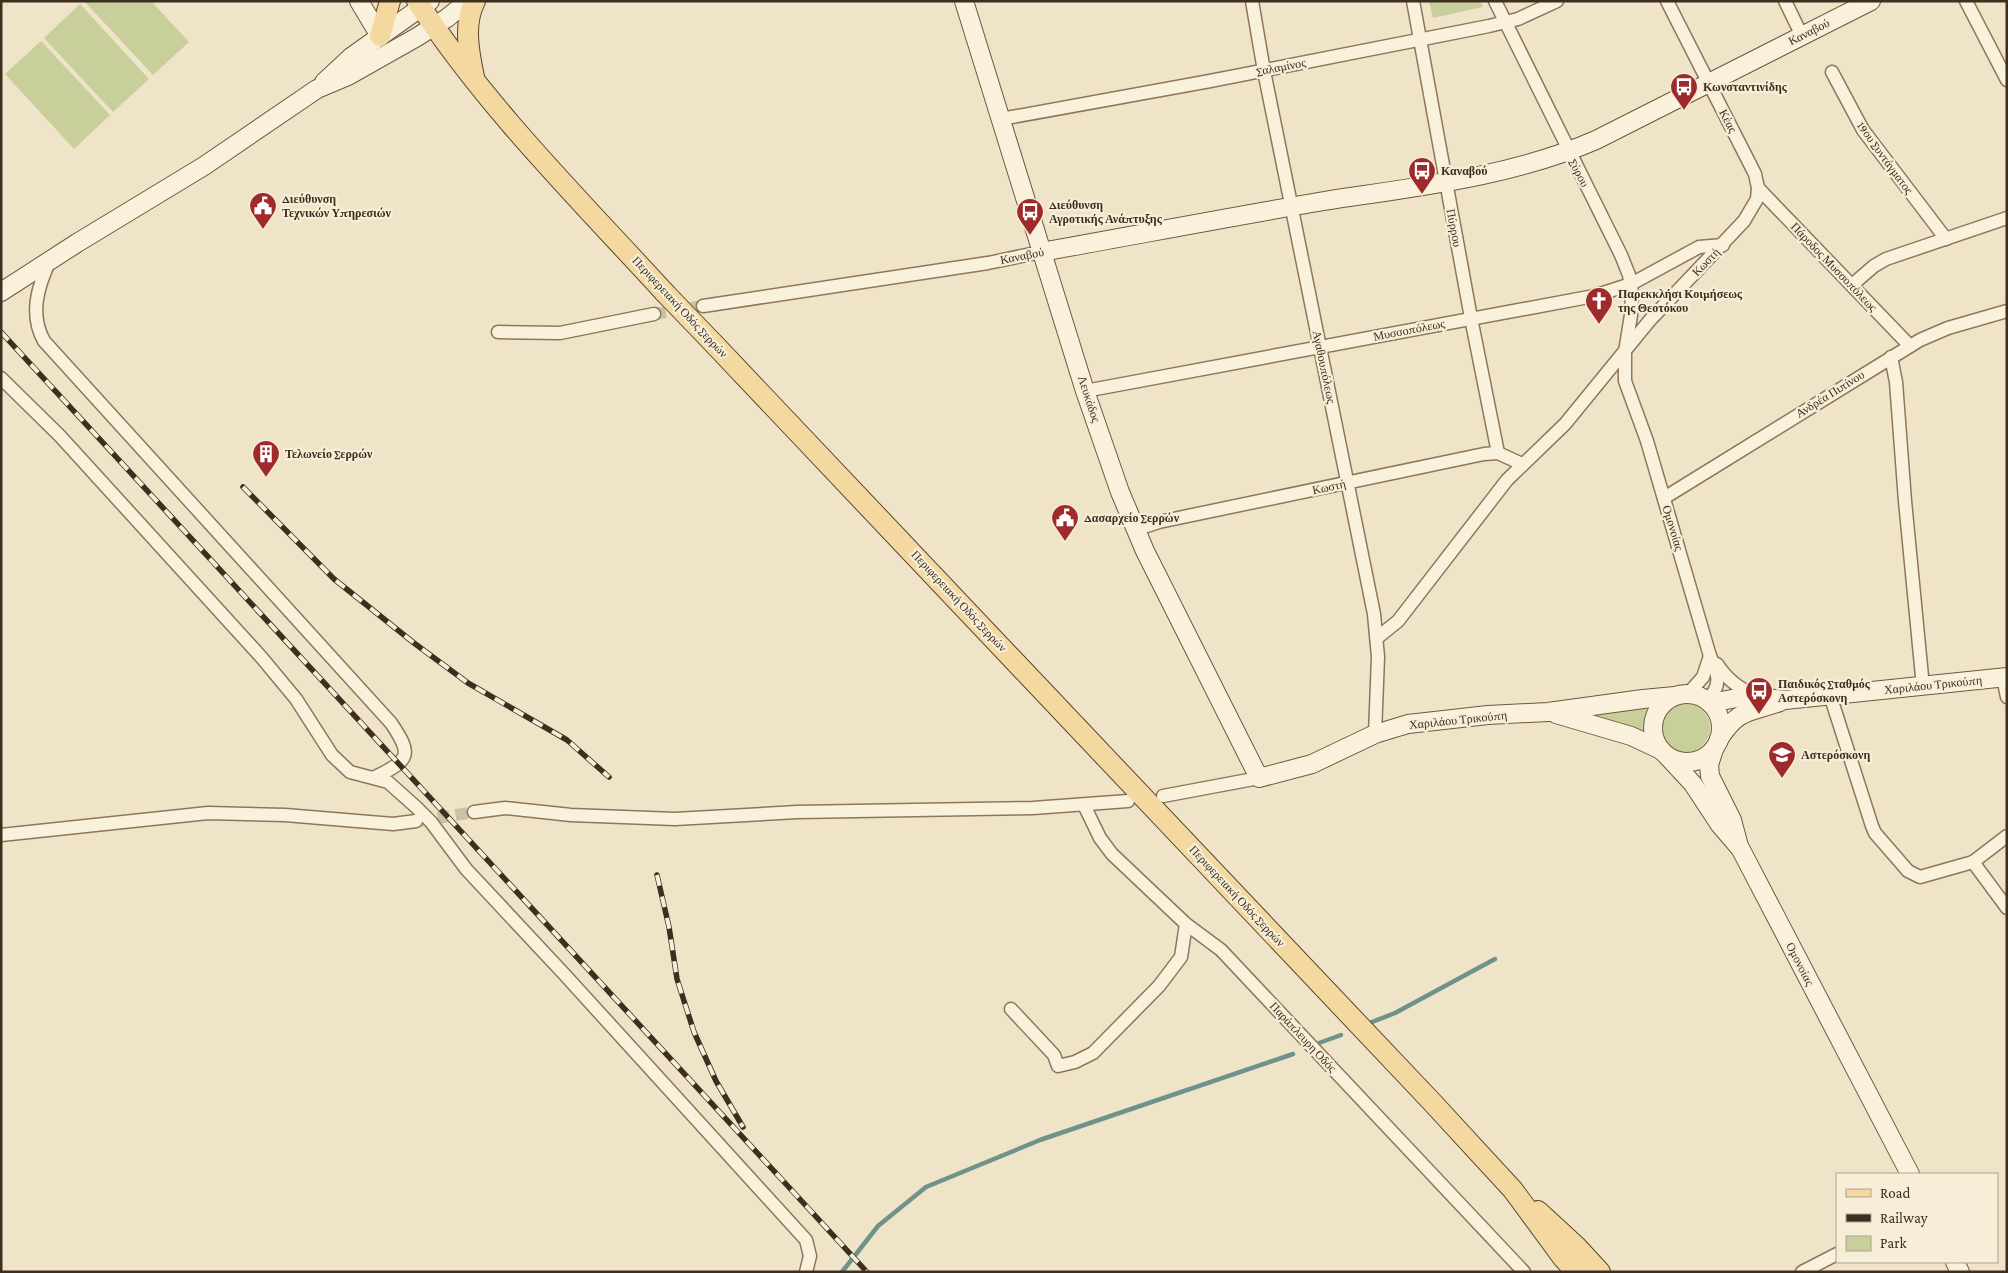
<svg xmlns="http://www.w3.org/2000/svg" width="2008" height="1273" viewBox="0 0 2008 1273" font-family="'Crimson Pro',serif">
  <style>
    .green { fill: #c9cf9b }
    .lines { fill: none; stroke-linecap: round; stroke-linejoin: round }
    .stream { stroke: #6f938a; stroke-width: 4.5 }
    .street-tunnel { stroke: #ccc0a6; stroke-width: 12; stroke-dasharray: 12 6; stroke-linecap: butt }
    .street-casing { stroke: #8d765c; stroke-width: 15 }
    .secondary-casing { stroke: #6f573f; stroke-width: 20 }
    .primary-casing { stroke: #5b4430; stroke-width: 22 }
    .street { stroke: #faf1dc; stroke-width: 12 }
    .secondary { stroke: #faf1dc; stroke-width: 18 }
    .primary { stroke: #f3d9a0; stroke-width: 20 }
    .rail-casing { stroke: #3d2e20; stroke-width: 5.5 }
    .rail { stroke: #f7eed8; stroke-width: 4; stroke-dasharray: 11; stroke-linecap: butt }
    .primary-bridge-casing { stroke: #5b4430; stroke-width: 22; stroke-linecap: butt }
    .primary-bridge { stroke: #f3d9a0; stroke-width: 20 }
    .labels { text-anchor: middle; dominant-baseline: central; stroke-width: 4.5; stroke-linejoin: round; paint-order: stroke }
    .street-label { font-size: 12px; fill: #3d2e20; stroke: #f7eed8 }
    .poi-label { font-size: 12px; font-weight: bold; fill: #3d2e20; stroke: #f7eed8; text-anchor: start }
  </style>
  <rect width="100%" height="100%" fill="#f0e4c8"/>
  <g class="green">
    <path d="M84 1H151L189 42 153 75Z"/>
    <path d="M1429 1H1480L1483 7 1433 18Z"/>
    <path d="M80 4 149 79 113 112 44 38Z"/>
    <path d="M41 41 110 115 74 149 5 74Z"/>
    <circle cx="1686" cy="728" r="24"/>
    <path d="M1647 708 1644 720 1643 732 1591 716Z"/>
  </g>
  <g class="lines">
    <g class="stream">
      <path d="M1367 1024 1395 1013 1495 959"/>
      <path d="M1319 1043 1341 1035"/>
      <path d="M842 1272 878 1226 926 1187 1040 1140 1293 1054"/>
    </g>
    <g class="street-tunnel">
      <path d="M654 314 703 306"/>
      <path d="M420 821 474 812"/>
    </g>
    <defs>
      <g id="street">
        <path d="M1252 1 1264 71 1374 614 1378 657 1375 734"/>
        <path d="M1413 1 1471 318 1498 453"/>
        <path d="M1495 1 1621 255 1629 275 1632 293 1631 315 1625 352V381L1647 441 1710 656C1718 673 1723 687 1706 700"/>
        <path d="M1785 1 1802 36"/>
        <path d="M1966 1 2007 80"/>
        <path d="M1832 72 1863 130 1946 239"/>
        <path d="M1001 119 1210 81 1489 26 1518 19 1557 1"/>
        <path d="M1758 188 1910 346"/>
        <path d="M50 260C38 286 29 314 44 341L391 723C412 754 411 760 375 777"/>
        <path d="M1852 285 1874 266 1886 259 2007 218"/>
        <path d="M703 306 988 263 1041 252"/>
        <path d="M498 332 560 333 654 314"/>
        <path d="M1891 357 1896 382 1905 501 1923 687"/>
        <path d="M1 378 60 436 262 658 296 699 332 755 350 772 388 782 416 807 431 822 466 869 565 975 806 1240 810 1256 806 1272"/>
        <path d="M1085 391 1594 296 1631 284 1699 247 1723 245"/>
        <path d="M1664 498 1920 340 1948 328 2007 311"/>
        <path d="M1135 530 1159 522 1484 454 1498 453 1522 464"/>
        <path d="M1377 638 1398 621 1507 480 1565 424 1650 320 1744 221 1757 199 1758 188 1755 174 1667 1"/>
        <path d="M1717 664C1726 678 1739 689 1755 695"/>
        <path d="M2003 678 2007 697"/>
        <path d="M1688 694 1703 677 1710 656"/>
        <path d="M1830 695 1872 826 1875 833 1908 871 1920 877 1973 862"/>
        <path d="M1163 796 1259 778"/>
        <path d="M1084 805 1100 838 1112 854 1186 924 1221 950 1524 1272"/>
        <path d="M474 812 505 808 571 815 675 819 797 812 1033 808 1128 801"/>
        <path d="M1 835 208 813 285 815 393 824 416 821"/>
        <path d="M2007 836 1973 862 2007 908"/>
        <path d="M1011 1009 1054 1055 1058 1066 1075 1062 1093 1053 1159 986 1181 957 1186 924"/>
        <path d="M1802 1272 1837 1254"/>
      </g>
      <g id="secondary">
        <path d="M359 1 380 36"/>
        <path d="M964 1 1085 391 1120 492 1145 551 1259 778 1312 764 1375 734 1408 724 1488 715 1548 712 1643 699 1675 696"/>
        <path d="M324 82 351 57 430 1"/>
        <path d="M1041 252C1136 235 1230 217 1324 201 1415 187 1511 177 1596 140L1871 1"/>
        <path d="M1 292 77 243 204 166 317 89 348 76 417 37 447 18 468 1"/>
        <circle cx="1687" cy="728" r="34"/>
        <path d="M1710 703 1748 696 1785 700 2007 677"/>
        <path d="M1556 714 1631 736 1661 750"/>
        <path d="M1719 739C1739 708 1749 713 1780 702"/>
        <path d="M1714 749 1709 765 1710 776 1732 820 1739 846 1910 1174"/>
        <path d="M1668 757 1693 784 1720 825 1738 846"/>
        <path d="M1955 1262 1960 1272"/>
      </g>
      <g id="primary">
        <path d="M417 1C487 108 579 199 665 293"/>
        <path d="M380 36 390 1"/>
        <path d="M474 77C469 53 463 24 475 1"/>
        <path d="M715 345 1431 1101 1513 1190 1563 1258 1576 1272"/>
        <path d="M1538 1211 1576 1246 1600 1272"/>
      </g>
    </defs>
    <use href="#street" class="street-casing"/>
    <use href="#secondary" class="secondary-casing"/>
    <use href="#primary" class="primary-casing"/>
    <use href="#street" class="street"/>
    <use href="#secondary" class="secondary"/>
    <use href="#primary" class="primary"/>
    <defs>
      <g id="rail">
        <path d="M1 332 867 1272"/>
        <path d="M243 487 334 579 414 643 468 683 567 740 609 777"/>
        <path d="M657 875 669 927 677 979 694 1032 716 1081 743 1127"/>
      </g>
    </defs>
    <use href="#rail" class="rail-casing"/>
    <use href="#rail" class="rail"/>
    <defs>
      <path id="primary-bridge" d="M665 293 715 345"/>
    </defs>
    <use href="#primary-bridge" class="primary-bridge-casing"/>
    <use href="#primary-bridge" class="primary-bridge"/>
  </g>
  <defs>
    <symbol id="bus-pin" viewBox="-11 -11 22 30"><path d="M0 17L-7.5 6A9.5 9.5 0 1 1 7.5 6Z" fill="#9e2a2b" stroke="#f7eed8"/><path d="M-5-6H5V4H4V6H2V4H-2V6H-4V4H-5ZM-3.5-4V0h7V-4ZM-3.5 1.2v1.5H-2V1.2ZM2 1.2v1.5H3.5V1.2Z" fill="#fff"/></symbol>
    <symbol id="civic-pin" viewBox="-11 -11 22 30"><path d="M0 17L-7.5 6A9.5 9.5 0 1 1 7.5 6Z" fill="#9e2a2b" stroke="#f7eed8"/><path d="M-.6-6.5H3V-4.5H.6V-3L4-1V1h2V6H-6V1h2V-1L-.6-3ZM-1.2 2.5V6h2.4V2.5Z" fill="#fff"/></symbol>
    <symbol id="church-pin" viewBox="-11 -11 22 30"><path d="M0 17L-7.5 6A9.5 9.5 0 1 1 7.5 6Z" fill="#9e2a2b" stroke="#f7eed8"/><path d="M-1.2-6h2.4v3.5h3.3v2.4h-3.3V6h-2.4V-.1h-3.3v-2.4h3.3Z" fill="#fff"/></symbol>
    <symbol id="building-pin" viewBox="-11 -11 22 30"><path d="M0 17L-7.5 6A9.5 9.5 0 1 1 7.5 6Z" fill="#9e2a2b" stroke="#f7eed8"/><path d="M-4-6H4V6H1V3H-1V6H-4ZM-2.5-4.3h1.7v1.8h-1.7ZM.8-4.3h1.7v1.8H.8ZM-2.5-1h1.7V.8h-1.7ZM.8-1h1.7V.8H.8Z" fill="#fff"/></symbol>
    <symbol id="school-pin" viewBox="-11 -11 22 30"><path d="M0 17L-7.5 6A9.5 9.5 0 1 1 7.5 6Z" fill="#9e2a2b" stroke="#f7eed8"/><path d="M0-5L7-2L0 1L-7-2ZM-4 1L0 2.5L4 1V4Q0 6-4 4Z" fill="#fff"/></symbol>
  </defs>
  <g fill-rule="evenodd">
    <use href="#bus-pin" x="1668" y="71" width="32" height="43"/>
    <use href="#bus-pin" x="1406" y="155" width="32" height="43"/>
    <use href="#civic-pin" x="247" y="190" width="32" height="43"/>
    <use href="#bus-pin" x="1014" y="196" width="32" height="43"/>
    <use href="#church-pin" x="1583" y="285" width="32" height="43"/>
    <use href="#building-pin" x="250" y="438" width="32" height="43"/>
    <use href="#civic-pin" x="1049" y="502" width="32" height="43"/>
    <use href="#bus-pin" x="1743" y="675" width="32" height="43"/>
    <use href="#school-pin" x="1766" y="739" width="32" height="43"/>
  </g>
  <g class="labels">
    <g class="street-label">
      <text transform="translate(1809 32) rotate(-27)">Καναβού</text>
      <text transform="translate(1281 67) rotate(-11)">Σαλαμίνος</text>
      <text transform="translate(1728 121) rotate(62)">Κέας</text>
      <text transform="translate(1885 158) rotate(54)">19ου Συντάγματος</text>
      <text transform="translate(1579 173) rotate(63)">Σύρου</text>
      <text transform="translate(1454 228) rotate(79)">Πύρρου</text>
      <text transform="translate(1022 256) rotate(-11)">Καναβού</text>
      <text transform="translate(1706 262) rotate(-46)">Κωστή</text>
      <text transform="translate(1834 267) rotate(46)">Πάροδος Μυσσοπόλεως</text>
      <text transform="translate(680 307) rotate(47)">Περιφερειακή Οδός Σερρών</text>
      <text transform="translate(1409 330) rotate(-11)">Μυσσοπόλεως</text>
      <text transform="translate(1324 367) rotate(78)">Αγαθουπόλεως</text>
      <text transform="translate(1830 394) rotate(-32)">Ανδρέα Πιπίνου</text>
      <text transform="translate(1089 399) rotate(72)">Λευκάδος</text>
      <text transform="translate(1329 487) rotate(-12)">Κωστή</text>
      <text transform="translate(1673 528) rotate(73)">Ομονοίας</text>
      <text transform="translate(959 601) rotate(47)">Περιφερειακή Οδός Σερρών</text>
      <text transform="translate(1933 685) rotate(-6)">Χαριλάου Τρικούπη</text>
      <text transform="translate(1458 720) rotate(-6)">Χαριλάου Τρικούπη</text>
      <text transform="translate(1237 896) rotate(47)">Περιφερειακή Οδός Σερρών</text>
      <text transform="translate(1800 964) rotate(63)">Ομονοίας</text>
      <text transform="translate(1303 1037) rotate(47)">Παράπλευρη Οδός</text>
    </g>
    <g class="poi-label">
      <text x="1703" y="87">Κωνσταντινίδης</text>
      <text x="1441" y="171">Καναβού</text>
      <text x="282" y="199">Διεύθυνση<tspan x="282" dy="14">Τεχνικών Υπηρεσιών</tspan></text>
      <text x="1049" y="205">Διεύθυνση<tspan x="1049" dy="14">Αγροτικής Ανάπτυξης</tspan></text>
      <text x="1618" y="294">Παρεκκλήσι Κοιμήσεως<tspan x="1618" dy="14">της Θεοτόκου</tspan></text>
      <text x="285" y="454">Τελωνείο Σερρών</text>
      <text x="1084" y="518">Δασαρχείο Σερρών</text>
      <text x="1778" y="684">Παιδικός Σταθμός<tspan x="1778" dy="14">Αστερόσκονη</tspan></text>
      <text x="1801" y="755">Αστερόσκονη</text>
    </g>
  </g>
  <rect width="2008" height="1273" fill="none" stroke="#3d2e20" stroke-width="5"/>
  <rect x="1836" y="1173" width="162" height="90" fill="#f7eed8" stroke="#ada18e"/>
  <rect x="1846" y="1189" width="25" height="8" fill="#f3d9a0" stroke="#ada18e"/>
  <text x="1880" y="1198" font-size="15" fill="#3d2e20">Road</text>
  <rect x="1846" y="1214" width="25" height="8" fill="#3d2e20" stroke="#ada18e"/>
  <text x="1880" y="1223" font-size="15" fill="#3d2e20">Railway</text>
  <rect x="1846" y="1236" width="25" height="15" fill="#c9cf9b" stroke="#ada18e"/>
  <text x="1880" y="1248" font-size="15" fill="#3d2e20">Park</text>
</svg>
